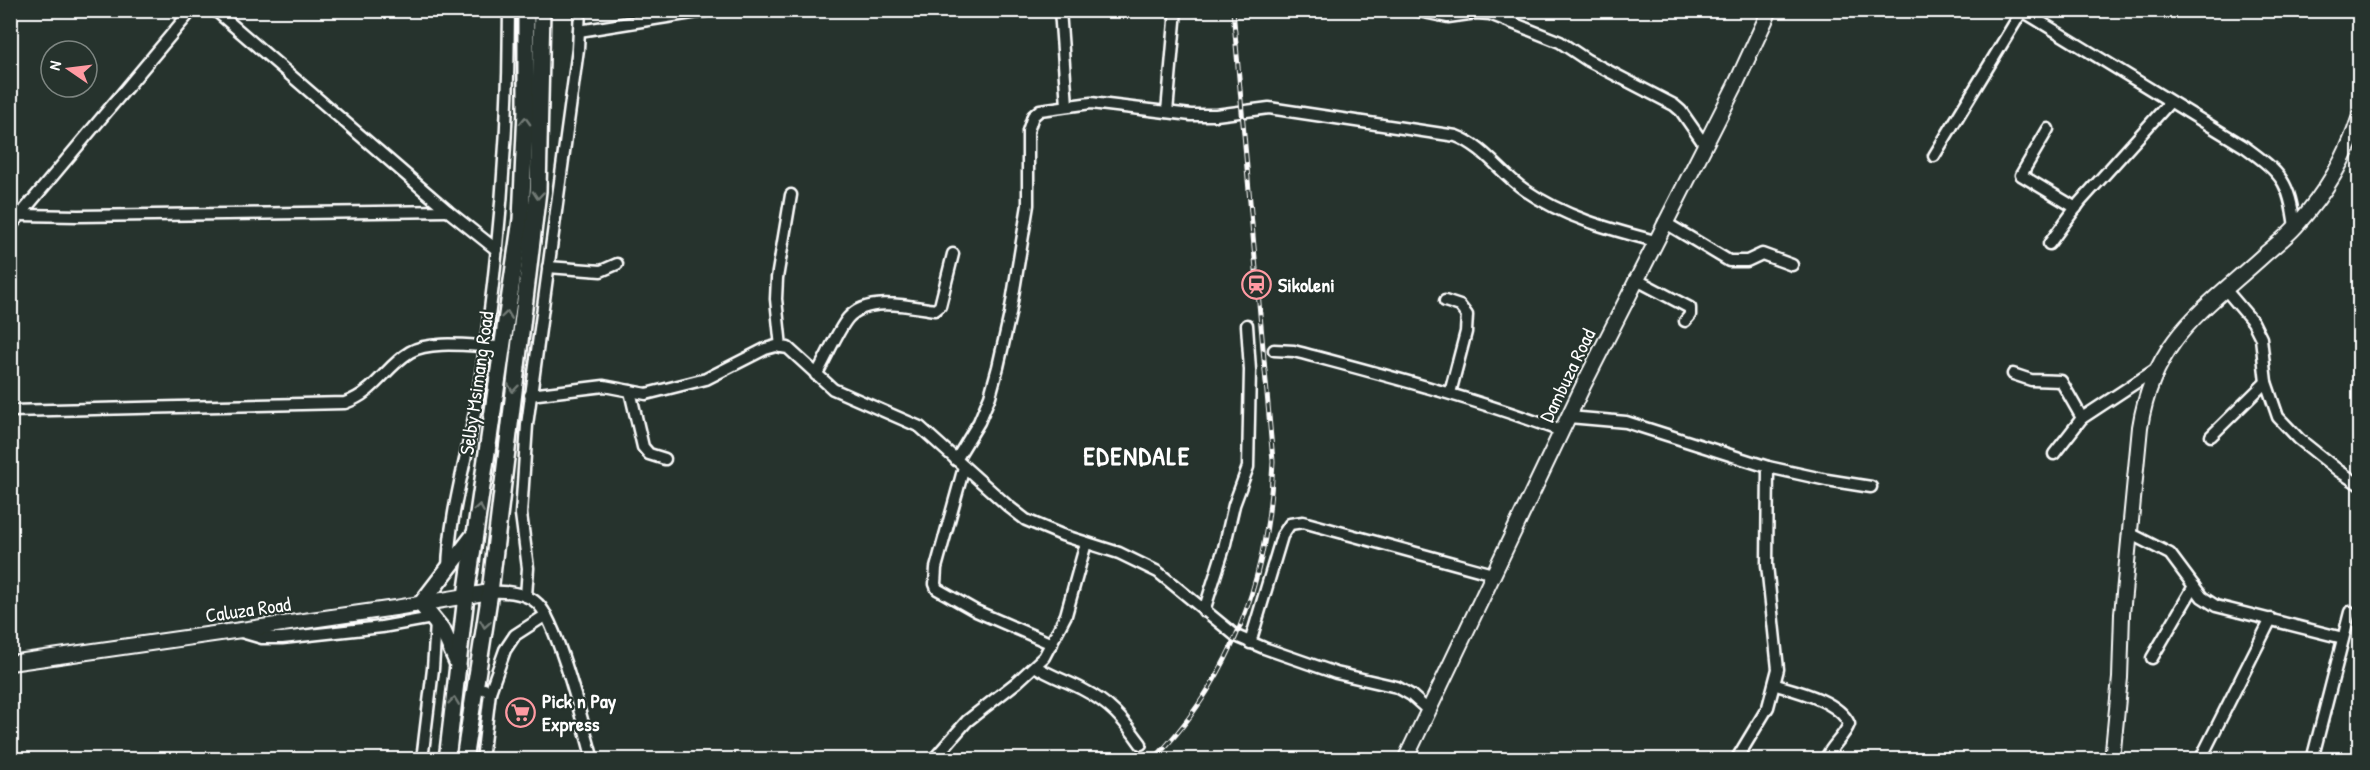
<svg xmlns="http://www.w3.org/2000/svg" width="2370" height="770" viewBox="0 0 2370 770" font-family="'Patrick Hand',sans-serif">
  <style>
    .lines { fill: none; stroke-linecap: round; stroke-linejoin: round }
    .minor-casing { stroke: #fff; stroke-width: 15 }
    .tertiary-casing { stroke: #fff; stroke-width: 18 }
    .secondary-casing { stroke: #fff; stroke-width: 20 }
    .minor { stroke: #26332d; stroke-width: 10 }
    .tertiary { stroke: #26332d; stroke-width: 14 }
    .secondary { stroke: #26332d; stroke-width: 15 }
    .rail-casing { stroke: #fff; stroke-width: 5 }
    .rail { stroke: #26332d; stroke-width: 3; stroke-dasharray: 9; stroke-linecap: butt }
    .oneway { stroke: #727a76 }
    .labels { text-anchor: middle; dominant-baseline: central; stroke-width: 4.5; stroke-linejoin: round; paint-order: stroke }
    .poi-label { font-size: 20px; font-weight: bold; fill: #fff; stroke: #26332d; text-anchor: start }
    .street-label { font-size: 20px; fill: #fff; stroke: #26332d }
    .district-label { font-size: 26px; font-weight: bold; letter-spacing: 1.5px; fill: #fff; stroke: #26332d }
  </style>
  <rect width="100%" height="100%" fill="#26332d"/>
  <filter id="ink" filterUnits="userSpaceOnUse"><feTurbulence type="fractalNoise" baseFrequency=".0167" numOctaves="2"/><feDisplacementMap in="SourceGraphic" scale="12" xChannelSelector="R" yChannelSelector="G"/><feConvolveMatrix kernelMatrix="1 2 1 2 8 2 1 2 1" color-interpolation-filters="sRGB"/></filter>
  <g filter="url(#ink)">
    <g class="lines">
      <defs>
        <g id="minor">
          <path d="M215 10 448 211 497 250"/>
          <path d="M1060 10 1067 105"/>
          <path d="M1414 10 1448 17 1476 13 1490 14 1560 42 1587 60 1674 105 1681 111 1704 144"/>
          <path d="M2021 10 2245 147C2282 174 2289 181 2295 227"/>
          <path d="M579 31 711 10"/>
          <path d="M1167 112 1176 10"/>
          <path d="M2048 129 2021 175 2076 208"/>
          <path d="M1934 156 2022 11"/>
          <path d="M20 215 78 216 448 211"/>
          <path d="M1664 222 1729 261H1747L1762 254 1792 265"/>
          <path d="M10 227 192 10"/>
          <path d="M2049 244 2080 202 2170 102"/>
          <path d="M548 267 601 271 617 264"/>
          <path d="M1635 279 1690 308V315L1685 321"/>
          <path d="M2225 289 2253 322 2261 338 2266 382 2278 417 2299 439 2339 471 2360 485"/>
          <path d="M1445 301 1460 306 1467 315 1466 332 1450 393"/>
          <path d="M781 347 776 299 777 278 791 195"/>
          <path d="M1274 350 1294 351C1384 375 1474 398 1561 431"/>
          <path d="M2013 374 2031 380 2061 381 2082 418"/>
          <path d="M816 375C826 359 837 331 848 318 866 297 905 305 928 309L935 310 940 306 953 254"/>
          <path d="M630 391 643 447 649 454 665 459"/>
          <path d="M530 395 604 386 646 394 706 379 765 349 776 346 788 348 833 389 920 427 1008 506 1026 520 1062 535 1119 553 1158 572 1236 636 1264 648 1336 673 1397 687 1411 695 1429 711"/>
          <path d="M10 411 345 403C376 392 385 367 410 352 432 339 477 347 503 347"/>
          <path d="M1569 417 1626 422 1768 467 1827 480 1871 487"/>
          <path d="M2211 436 2266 382"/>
          <path d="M2054 454 2082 418 2155 370"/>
          <path d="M956 460 979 422 990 396 998 367 1010 314 1028 205V131L1033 116 1040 110 1091 103 1191 115H1216L1269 108 1456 136C1485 147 1500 173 1525 190 1564 217 1609 229 1655 241"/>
          <path d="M964 467 936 568 935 584 937 589 976 611 1052 644"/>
          <path d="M2131 534 2170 554 2202 597 2216 606 2343 638"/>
          <path d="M448 570C449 511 469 453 478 395 498 268 509 140 509 10"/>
          <path d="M490 592C506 591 526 592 538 604 558 623 584 728 593 760"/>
          <path d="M526 596 528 568 521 514 527 425 578 49 580 10"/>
          <path d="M1204 611 1224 548 1234 505 1248 467 1250 370 1247 325"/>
          <path d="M238 631 262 638H282L382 627 432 618"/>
          <path d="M1250 643 1282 536 1290 524 1303 522 1493 574"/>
          <path d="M2152 658 2194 586"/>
          <path d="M1035 666C1050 676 1067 681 1082 689 1111 704 1123 719 1141 744"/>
          <path d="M1776 685C1797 691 1839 701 1849 724 1844 737 1831 746 1825 760"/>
          <path d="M490 692 505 650 515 635 546 615"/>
          <path d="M422 760 433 669 436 623"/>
          <path d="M482 760 490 692 484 689"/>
          <path d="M933 760 967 721 1017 682 1044 657 1066 615 1086 543"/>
          <path d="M1736 760 1768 707 1778 669 1767 565 1768 467"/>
          <path d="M2200 760 2271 619"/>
          <path d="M2312 760 2350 612"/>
        </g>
        <g id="tertiary">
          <path d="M10 663 395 608 490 592"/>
          <path d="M1405 760 1584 384 1735 86 1770 10"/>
          <path d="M2112 760 2120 678 2122 614 2140 427C2154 338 2204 310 2265 254 2276 245 2287 236 2296 226 2326 192 2346 159 2360 116"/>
        </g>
        <g id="secondary">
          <path d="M457 662 443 631 421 604 474 535"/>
          <path d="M447 760 466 596 521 219 526 110V10"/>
          <path d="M464 760 490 592 538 191 542 10"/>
        </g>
      </defs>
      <use href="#minor" class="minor-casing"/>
      <use href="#tertiary" class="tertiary-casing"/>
      <use href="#secondary" class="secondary-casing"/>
      <use href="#minor" class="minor"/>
      <use href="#tertiary" class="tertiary"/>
      <use href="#secondary" class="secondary"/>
      <defs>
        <path id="rail" d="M1153 760C1233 678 1269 574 1273 461L1233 10"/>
      </defs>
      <use href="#rail" class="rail-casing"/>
      <use href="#rail" class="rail"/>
    </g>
    <defs><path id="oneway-chevron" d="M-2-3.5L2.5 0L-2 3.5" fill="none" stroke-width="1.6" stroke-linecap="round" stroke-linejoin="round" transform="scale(1.5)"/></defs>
    <g class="oneway">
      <use href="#oneway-chevron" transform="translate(525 121) rotate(-88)"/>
      <use href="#oneway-chevron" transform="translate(538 195) rotate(95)"/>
      <use href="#oneway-chevron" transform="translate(507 315) rotate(-82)"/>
      <use href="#oneway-chevron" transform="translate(513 388) rotate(97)"/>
      <use href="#oneway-chevron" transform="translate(479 508) rotate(-81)"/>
      <use href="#oneway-chevron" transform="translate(485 624) rotate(99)"/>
      <use href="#oneway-chevron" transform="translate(454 701) rotate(-83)"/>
    </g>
  </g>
  <defs>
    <symbol id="station-ring" viewBox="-11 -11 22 22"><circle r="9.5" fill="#26332d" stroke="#ff9aa2" stroke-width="1.5"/><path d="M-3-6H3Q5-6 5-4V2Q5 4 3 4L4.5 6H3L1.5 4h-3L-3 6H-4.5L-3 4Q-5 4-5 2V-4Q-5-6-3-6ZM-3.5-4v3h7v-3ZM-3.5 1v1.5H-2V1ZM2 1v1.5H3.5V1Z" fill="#ff9aa2"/></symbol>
    <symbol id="supermarket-ring" viewBox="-11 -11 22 22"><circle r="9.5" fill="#26332d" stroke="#ff9aa2" stroke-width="1.5"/><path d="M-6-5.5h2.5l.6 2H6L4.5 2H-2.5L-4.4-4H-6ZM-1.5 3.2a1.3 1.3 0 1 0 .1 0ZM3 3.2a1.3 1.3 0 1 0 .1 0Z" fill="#ff9aa2"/></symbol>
  </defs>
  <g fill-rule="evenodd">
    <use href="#station-ring" x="1240" y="268" width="33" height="33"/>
    <use href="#supermarket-ring" x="504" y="696" width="33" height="33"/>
  </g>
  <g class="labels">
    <g class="poi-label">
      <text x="1278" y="284">Sikoleni</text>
      <text x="542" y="700">Pick n Pay<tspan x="542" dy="23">Express</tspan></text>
    </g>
    <g class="street-label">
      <text transform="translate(1567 375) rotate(-64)">Dambuza Road</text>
      <text transform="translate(476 383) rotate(-82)">Selby Msimang Road</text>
      <text transform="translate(248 609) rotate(-8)">Caluza Road</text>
    </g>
    <g class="district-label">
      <text x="1137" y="455">EDENDALE</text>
    </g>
  </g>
  <rect width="2370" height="770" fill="none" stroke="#26332d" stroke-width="36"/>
  <rect x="18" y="18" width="2334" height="734" fill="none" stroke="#fff" stroke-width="2" filter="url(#ink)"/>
  <g transform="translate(69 69) rotate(284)"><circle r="28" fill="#26332d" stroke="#7d8581" stroke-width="1.5"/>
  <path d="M0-4.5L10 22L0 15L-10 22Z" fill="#ff9aa2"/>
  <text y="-9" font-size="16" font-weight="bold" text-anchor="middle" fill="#ffffff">N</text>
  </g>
</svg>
